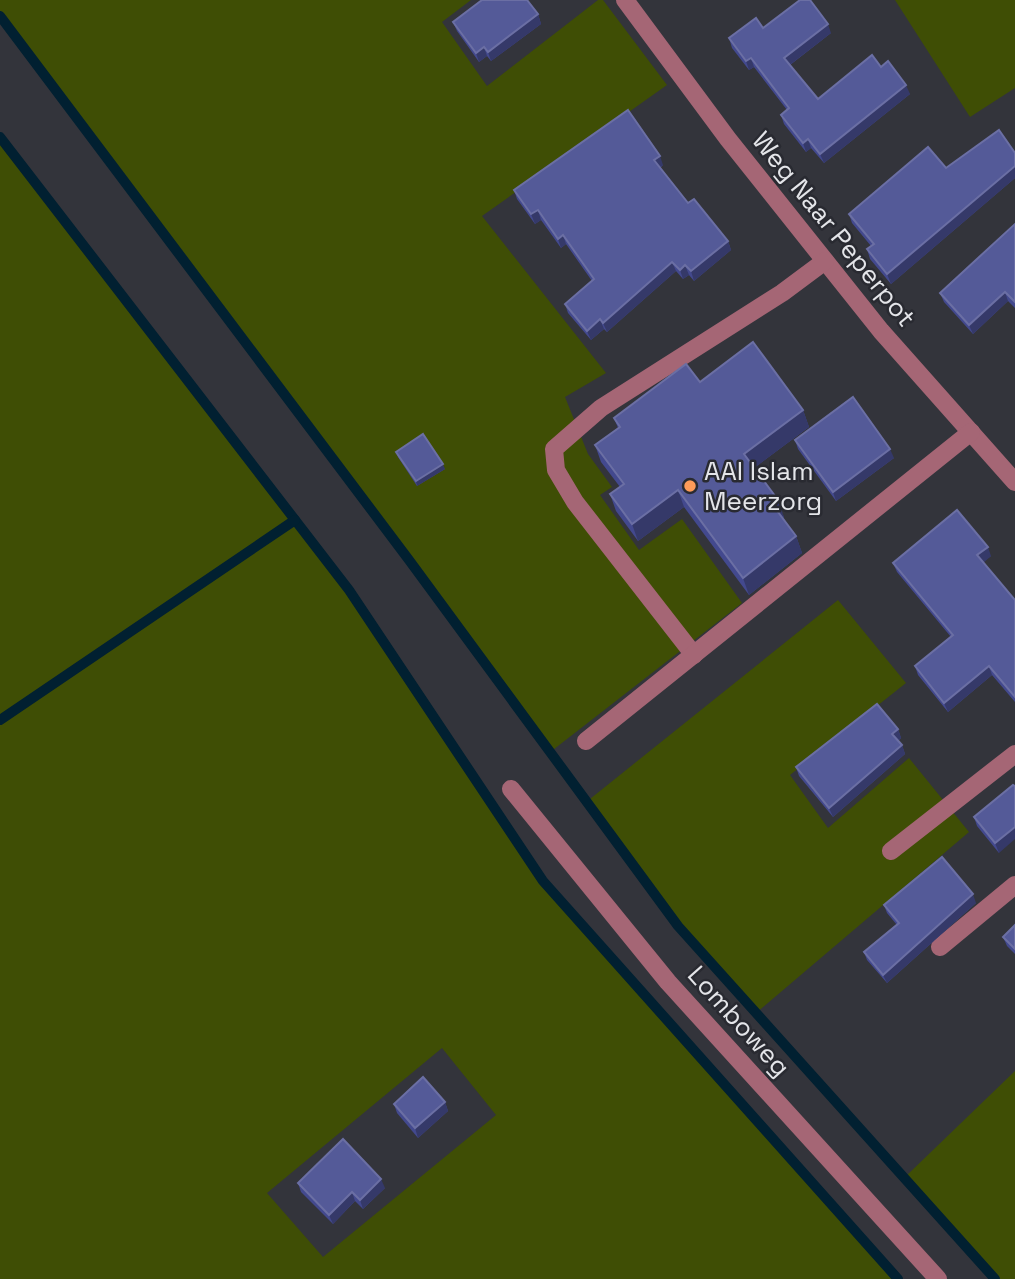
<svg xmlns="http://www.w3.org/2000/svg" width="1015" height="1279" viewBox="0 0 1015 1279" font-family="'Space Grotesk',sans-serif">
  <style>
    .green { fill: #3f4e05; fill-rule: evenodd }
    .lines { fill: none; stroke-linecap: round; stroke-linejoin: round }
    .stream { stroke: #012031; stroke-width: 10 }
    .minor { stroke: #a56675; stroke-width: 18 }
    .wall { fill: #43498e }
    .shaded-wall { fill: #353969 }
    .building { fill: #545a98; stroke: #6b6fa4; stroke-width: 2 }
    .poi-dot { fill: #fe9b59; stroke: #292a31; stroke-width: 2.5 }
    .labels { text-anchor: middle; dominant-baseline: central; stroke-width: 5; stroke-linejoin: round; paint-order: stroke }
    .street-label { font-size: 26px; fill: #e4e5e9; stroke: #292a31 }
    .poi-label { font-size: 26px; fill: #e4e5e9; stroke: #292a31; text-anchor: start }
  </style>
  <rect width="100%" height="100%" fill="#33343b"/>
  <g class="green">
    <path d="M0 0H471L442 22 487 86 598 0H603L667 85 482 216 606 373 565 397 588 454 612 487 600 495 639 550 682 519 742 603 549 753 409 560 0 16Z"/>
    <path d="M895 0H1015V88L970 117Z"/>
    <path d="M0 137 349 590 543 881 898 1279H0ZM442 1048 496 1115 323 1257 267 1193Z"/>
    <path d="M838 600 906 683 790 775 828 828 909 758 969 832 756 1013 678 926 585 803Z"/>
    <path d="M1015 1071V1279H995L904 1178Z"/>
  </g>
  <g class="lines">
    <g class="stream">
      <path d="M0 16 409 560 678 926 995 1279"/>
      <path d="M0 137 349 590 543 881 898 1279"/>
      <path d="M0 720 295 520"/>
    </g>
    <g class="minor">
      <path d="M625 0 728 139 881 331 1015 482"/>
      <path d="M694 655 575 502 556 470 554 449 601 408 782 293 825 261"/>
      <path d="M586 741 971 432"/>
      <path d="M511 789 668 982 938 1279"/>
      <path d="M891 851 1015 754"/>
      <path d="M940 947 1015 885"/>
    </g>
  </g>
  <g class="wall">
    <path d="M538 14 541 24 491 61 487 56 479 62 457 31 453 22Z"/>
    <path d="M763 28 831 33 790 65 818 99 881 67 910 94 824 163 811 148 806 152 784 124 781 115 787 110 754 67 749 70 732 48 729 38Z"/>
    <path d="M1015 153V178L891 284 870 259 867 249 871 246 852 223 849 214 946 168Z"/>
    <path d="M663 165 660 168 688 203 728 241 731 250 694 281 689 275 683 279 676 271 607 332 604 329 591 340 568 313 565 304 592 281 566 244 561 248 541 220 535 224 517 199 514 190Z"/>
    <path d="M1015 224V308L1008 301 973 334 944 302 940 293Z"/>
    <path d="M700 382 803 410 809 427 754 468 784 517 783 518 796 536 802 553 749 595 684 507 638 541 616 511 610 494 620 487 601 462 595 445 618 428 614 418Z"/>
    <path d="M795 440 894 458 836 501 798 449Z"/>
    <path d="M396 452 445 469 417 486 398 457Z"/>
    <path d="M991 556 983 562 1015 600V702L992 675 948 712 918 675 915 666 951 637 897 572 893 563Z"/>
    <path d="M898 729 901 738 898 741 902 745 905 754 833 817 799 776 796 767Z"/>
    <path d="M1013 785 999 853 977 826 974 817Z"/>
    <path d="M976 903 887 983 867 960 864 952 897 925 887 913 884 905Z"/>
    <path d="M1015 925V954L1007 946 1003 937Z"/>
    <path d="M445 1102 448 1111 418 1138 397 1113 394 1104Z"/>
    <path d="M298 1183 385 1188 363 1209 355 1201 333 1224 301 1192Z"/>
  </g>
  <g class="shaded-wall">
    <path d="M538 14 541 24 491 61 488 52Z"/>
    <path d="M828 24 831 33 787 67 784 58Z"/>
    <path d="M484 47 487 56 479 62 476 53Z"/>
    <path d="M751 58 754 67 749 70 746 61Z"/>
    <path d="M906 85 910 94 824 163 820 154Z"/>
    <path d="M808 139 811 148 806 152 803 143Z"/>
    <path d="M660 156 663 165 657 169 654 160Z"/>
    <path d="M1015 166V178L891 284 887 274Z"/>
    <path d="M538 210 541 220 535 224 531 214Z"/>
    <path d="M563 235 566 244 561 248 558 239Z"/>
    <path d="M728 241 731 250 694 281 691 271Z"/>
    <path d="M672 262 676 271 607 332 603 323Z"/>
    <path d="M685 265 689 275 683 279 680 270Z"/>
    <path d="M1005 292 1008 301 973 334 969 325Z"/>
    <path d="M600 319 604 329 591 340 587 331Z"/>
    <path d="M803 410 809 427 750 471 744 454Z"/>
    <path d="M890 449 894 458 836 501 833 492Z"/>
    <path d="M443 464 445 469 417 486 416 481Z"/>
    <path d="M678 490 684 507 638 541 632 524Z"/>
    <path d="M778 500 784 517 779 521 772 504Z"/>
    <path d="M796 536 802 553 749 595 743 578Z"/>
    <path d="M988 547 991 556 981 565 977 555Z"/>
    <path d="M989 666 992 675 948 712 944 703Z"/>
    <path d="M898 729 901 738 896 743 892 734Z"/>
    <path d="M902 745 905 754 833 817 829 808Z"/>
    <path d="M1015 827V839L999 853 995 843Z"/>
    <path d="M973 894 976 903 887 983 883 975Z"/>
    <path d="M445 1102 448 1111 418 1138 415 1128Z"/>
    <path d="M381 1179 385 1188 363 1209 360 1200Z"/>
    <path d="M352 1192 355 1201 333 1224 329 1215Z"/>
  </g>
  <g class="building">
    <path d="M482 0H527L538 14 488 52 484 47 476 53 453 22Z"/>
    <path d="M800 0H810L828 24 784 58 818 99 872 55 881 67 888 61 906 85 820 154 808 139 803 143 781 115 789 108 751 58 746 61 729 38 756 18 763 28Z"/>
    <path d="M628 110 660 156 654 160 688 203 694 199 728 241 691 271 685 265 680 270 672 262 603 323 600 319 587 331 565 304 594 279 563 235 558 239 538 210 531 214 514 190Z"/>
    <path d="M999 130 1015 153V166L887 274 867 249 874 244 849 214 928 147 946 168Z"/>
    <path d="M1015 224V302L1005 292 969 325 940 293Z"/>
    <path d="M753 342 803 410 744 454 778 500 772 504 796 536 743 578 678 490 632 524 610 494 624 484 595 445 620 427 614 418 686 364 700 382Z"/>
    <path d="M853 397 890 449 833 492 795 440Z"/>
    <path d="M423 434 443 464 416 481 396 452Z"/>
    <path d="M957 510 988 547 977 555 1015 600V697L989 666 944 703 915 666 953 635 893 563Z"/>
    <path d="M877 704 898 729 892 734 902 745 829 808 796 767Z"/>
    <path d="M1013 785 1015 786V827L995 843 974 817Z"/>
    <path d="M942 857 973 894 883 975 864 952 899 923 884 905Z"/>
    <path d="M1015 925V949L1003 937Z"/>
    <path d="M423 1077 445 1102 415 1128 394 1104Z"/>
    <path d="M343 1139 381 1179 360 1200 352 1192 329 1215 298 1183Z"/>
  </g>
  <circle class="poi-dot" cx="690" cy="486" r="7"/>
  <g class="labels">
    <g class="street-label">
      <text transform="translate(834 229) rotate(51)">Weg Naar Peperpot</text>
      <text transform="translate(739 1021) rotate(48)">Lomboweg</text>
    </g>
    <g class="poi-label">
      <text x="704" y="471">AAI Islam<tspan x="704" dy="30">Meerzorg</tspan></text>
    </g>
  </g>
</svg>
